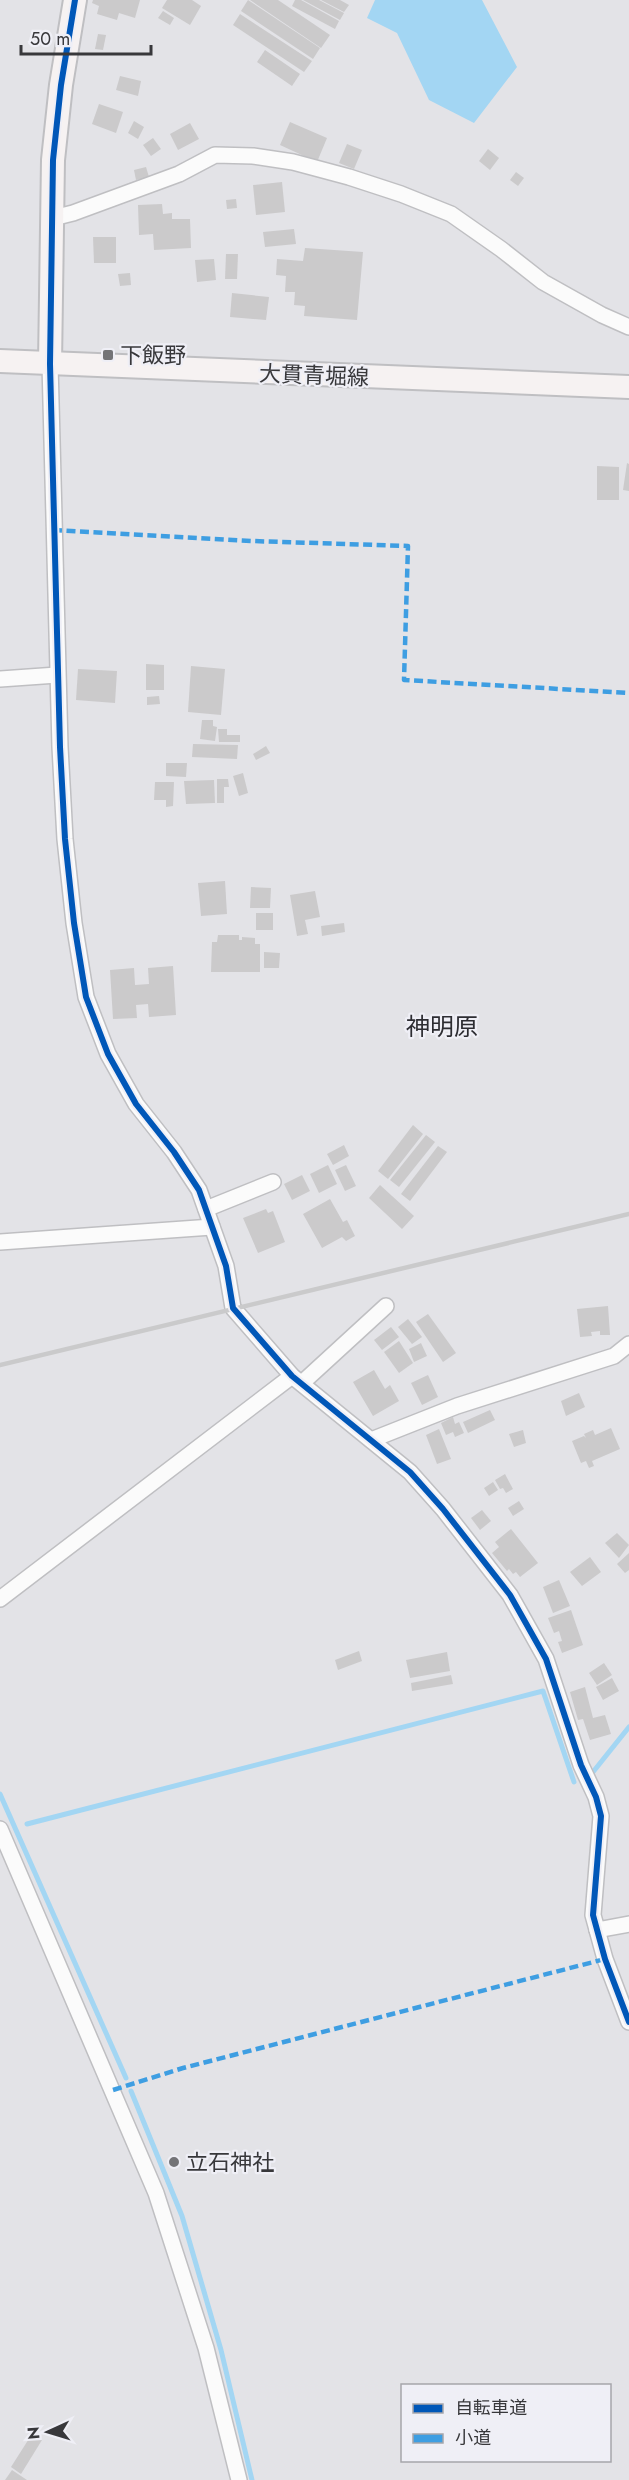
<svg xmlns="http://www.w3.org/2000/svg" width="629" height="2480" viewBox="0 0 629 2480" font-family="Jost,'Noto Sans JP',sans-serif">
  <style>
    .water { fill: #a3d6f3 }
    .lines { fill: none; stroke-linecap: round; stroke-linejoin: round }
    .stream { stroke: #a3d6f3; stroke-width: 5 }
    .building { fill: #cbcacb }
    .street-casing { stroke: #bfbfc2; stroke-width: 18 }
    .secondary-casing { stroke: #bfbfc2; stroke-width: 26 }
    .street { stroke: #fbfbfb; stroke-width: 15 }
    .secondary { stroke: #f6f2f2; stroke-width: 22 }
    .rail { stroke: #cacacb; stroke-width: 4.5 }
    .quiet { stroke: #3e9ee2; stroke-width: 4.5; stroke-dasharray: 9 4.5; stroke-linecap: butt }
    .cycleway-casing { stroke: #efeff6; stroke-width: 10 }
    .cycleway { stroke: #0057b8; stroke-width: 6 }
    .poi-dot { fill: #747477; stroke: #efeff6; stroke-width: 2 }
    .labels { text-anchor: middle; dominant-baseline: central; stroke-width: 4.5; stroke-linejoin: round; paint-order: stroke }
    .poi-label { font-size: 22px; fill: #38383b; stroke: #efeff6; text-anchor: start }
    .street-label { font-size: 22px; fill: #38383b; stroke: #efeff6 }
    .neighbourhood-label { font-size: 24px; fill: #2d2d32; stroke: #efeff6 }
  </style>
  <rect width="100%" height="100%" fill="#e3e3e7"/>
  <path class="water" d="M375 0H482L517 67 474 123 429 100 397 33 367 18Z"/>
  <g class="lines">
    <g class="stream">
      <path d="M593 1772 629 1727"/>
      <path d="M0 1794 126 2078"/>
      <path d="M27 1824 543 1691 574 1782"/>
      <path d="M131 2091 182 2216 221 2350 252 2480"/>
    </g>
  </g>
  <g class="building">
    <path d="M93 0H140L135 18 119 13 117 20 97 14 99 6 92 3Z"/>
    <path d="M167 0H192L201 6 190 25 162 8Z"/>
    <path d="M248 0 320 48 313 59 241 11Z"/>
    <path d="M250 0H278L330 35 321 48Z"/>
    <path d="M295 0H301L339 21 335 29 292 6Z"/>
    <path d="M303 0H319L344 13 340 20Z"/>
    <path d="M321 0H340L349 5 344 12Z"/>
    <path d="M163 11 174 18 170 25 158 18Z"/>
    <path d="M240 14 312 61 304 72 233 25Z"/>
    <path d="M98 34 106 35 103 50 95 49Z"/>
    <path d="M265 50 300 74 292 86 257 62Z"/>
    <path d="M120 76 141 81 138 96 116 90Z"/>
    <path d="M99 104 123 112 116 133 92 124Z"/>
    <path d="M134 121 144 127 138 139 128 133Z"/>
    <path d="M290 122 327 138 317 162 280 145Z"/>
    <path d="M190 123 199 139 178 150 170 134Z"/>
    <path d="M153 138 161 149 151 156 143 145Z"/>
    <path d="M347 144 362 150 354 169 339 163Z"/>
    <path d="M488 149 499 158 490 170 479 161Z"/>
    <path d="M146 167 149 177 136 180 134 170Z"/>
    <path d="M516 172 524 178 518 186 510 180Z"/>
    <path d="M282 182 285 212 256 215 253 185Z"/>
    <path d="M236 199 237 208 227 209 226 200Z"/>
    <path d="M162 204 163 214 172 213V219H190L191 248 154 250 153 234 139 235 138 205Z"/>
    <path d="M294 229 296 244 265 247 263 232Z"/>
    <path d="M93 237H116V263H94Z"/>
    <path d="M305 248 363 252 357 320 304 316 305 306 294 305 295 292H285L286 276 276 275 277 259 303 261Z"/>
    <path d="M226 254H238L237 279H225Z"/>
    <path d="M214 259 216 280 197 282 195 260Z"/>
    <path d="M130 273 131 285 120 286 118 274Z"/>
    <path d="M232 293 269 297 266 320 230 317Z"/>
    <path d="M627 463 629 464V491L623 490Z"/>
    <path d="M597 466 619 467V500H597Z"/>
    <path d="M146 664 164 665V690H146Z"/>
    <path d="M191 666 225 669 221 715 188 712Z"/>
    <path d="M78 669 117 671 115 703 76 700Z"/>
    <path d="M159 696 160 704 147 705V697Z"/>
    <path d="M202 720H213V726L217 727 215 741 200 739Z"/>
    <path d="M218 729H227V735H240V742H219Z"/>
    <path d="M193 744 238 745 237 759 192 757Z"/>
    <path d="M266 746 270 753 256 760 253 754Z"/>
    <path d="M166 763H187L186 777 166 776Z"/>
    <path d="M243 773 248 793 239 796 233 776Z"/>
    <path d="M217 779H228L229 787H224V803H217Z"/>
    <path d="M214 780 215 803 186 804 184 781Z"/>
    <path d="M155 782H174L173 806 166 807V800H154Z"/>
    <path d="M225 881 227 914 201 916 198 883Z"/>
    <path d="M251 887 271 888 270 908H250Z"/>
    <path d="M315 891 320 917 305 920 308 934 297 936 290 895Z"/>
    <rect x="256" y="913" width="17" height="17"/>
    <path d="M344 923 345 932 322 936 321 926Z"/>
    <path d="M218 935H239V940H242V937L255 938V944H260V972H211L212 942H217Z"/>
    <path d="M264 952 280 953 279 968H264Z"/>
    <path d="M173 966 176 1015 149 1017 148 1004 136 1005 137 1018 113 1019 110 970 134 968 135 985 149 984 148 968Z"/>
    <path d="M413 1125 423 1134 388 1179 378 1171Z"/>
    <path d="M426 1135 435 1142 399 1187 390 1180Z"/>
    <path d="M344 1145 349 1156 333 1165 327 1154Z"/>
    <path d="M438 1146 447 1152 410 1201 401 1194Z"/>
    <path d="M328 1165 337 1184 319 1193 310 1174Z"/>
    <path d="M346 1165 356 1186 345 1191 335 1170Z"/>
    <path d="M302 1175 310 1191 292 1200 284 1184Z"/>
    <path d="M380 1185 414 1216 402 1229 369 1198Z"/>
    <path d="M330 1199 343 1222 347 1220 355 1236 346 1241 342 1237 322 1248 303 1214Z"/>
    <path d="M266 1209 268 1213 273 1211 285 1242 258 1253 243 1218Z"/>
    <path d="M608 1306 610 1335H600V1331L591 1332 592 1336 580 1337 577 1309Z"/>
    <path d="M428 1314 456 1353 443 1362 416 1322Z"/>
    <path d="M408 1319 422 1337 412 1344 398 1327Z"/>
    <path d="M391 1327 399 1337 382 1350 374 1340Z"/>
    <path d="M399 1341 413 1363 399 1373 384 1352Z"/>
    <path d="M421 1343 427 1356 414 1362 409 1349Z"/>
    <path d="M374 1370 385 1389 390 1385 399 1401 373 1416 353 1382Z"/>
    <path d="M428 1375 438 1397 422 1405 411 1383Z"/>
    <path d="M579 1393 585 1407 566 1416 561 1401Z"/>
    <path d="M490 1410 495 1420 468 1433 463 1422Z"/>
    <path d="M453 1417 455 1424 459 1422 464 1433 455 1437 453 1432 446 1435 441 1423Z"/>
    <path d="M611 1428 620 1449 592 1461 594 1466 589 1468 586 1461 581 1463 572 1441 584 1436 586 1438 584 1434 593 1430 595 1435Z"/>
    <path d="M439 1429 451 1459 437 1464 426 1435Z"/>
    <path d="M523 1430 526 1443 514 1447 509 1434Z"/>
    <path d="M505 1474 513 1489 506 1493 503 1488 500 1489 495 1480Z"/>
    <path d="M493 1482 498 1490 489 1496 484 1488Z"/>
    <path d="M519 1501 524 1509 513 1516 508 1508Z"/>
    <path d="M482 1510 491 1521 480 1530 471 1518Z"/>
    <path d="M511 1529 538 1563 520 1577 516 1572 513 1574 509 1569 507 1571 492 1553 499 1547 495 1542Z"/>
    <path d="M617 1533 629 1545 619 1558 605 1543Z"/>
    <path d="M629 1553V1570L625 1573 617 1564Z"/>
    <path d="M590 1557 601 1572 582 1586 570 1572Z"/>
    <path d="M559 1580 570 1606 553 1613 543 1587Z"/>
    <path d="M571 1610 583 1645 562 1653 558 1642 562 1641 559 1631 554 1633 548 1618Z"/>
    <path d="M359 1651 362 1661 338 1670 335 1660Z"/>
    <path d="M447 1652 450 1671 410 1678 406 1660Z"/>
    <path d="M604 1663 612 1675 597 1685 589 1673Z"/>
    <path d="M451 1675 453 1684 412 1691 411 1683Z"/>
    <path d="M612 1678 619 1691 603 1700 596 1687Z"/>
    <path d="M585 1687 593 1718 605 1715 611 1734 590 1740 583 1719 578 1720 570 1692Z"/>
    <path d="M32 2434 42 2440 21 2474 11 2467Z"/>
    <path d="M12 2470 27 2480H5Z"/>
  </g>
  <g class="lines">
    <defs>
      <g id="street">
        <path d="M53 218 73 213 179 174 215 155 253 156 293 162 349 177 401 194 451 214 501 249 543 282 602 315 629 327"/>
        <path d="M50 364 60 747 65 839 74 923 86 997 108 1054 136 1104 174 1152 199 1190 226 1266 233 1308 292 1376 410 1472 443 1509 510 1595 546 1659 581 1765 596 1797 601 1816 593 1915 605 1959 629 2022"/>
        <path d="M0 679 57 675"/>
        <path d="M206 1209 273 1182"/>
        <path d="M0 1242 212 1227"/>
        <path d="M302 1383 386 1306"/>
        <path d="M371 1440 457 1406 614 1356 629 1344"/>
        <path d="M0 1599 292 1376"/>
        <path d="M0 1829 156 2193 206 2348 239 2480"/>
        <path d="M597 1930 629 1924"/>
      </g>
      <g id="secondary">
        <path d="M0 361 629 387"/>
        <path d="M50 364 53 160 61 85 75 0"/>
      </g>
    </defs>
    <use href="#street" class="street-casing"/>
    <use href="#secondary" class="secondary-casing"/>
    <use href="#street" class="street"/>
    <use href="#secondary" class="secondary"/>
    <path class="rail" d="M0 1365 629 1214"/>
    <g class="quiet">
      <path d="M53 530 252 541 408 546 404 680 629 693"/>
      <path d="M113 2090 183 2068 605 1959"/>
    </g>
    <defs>
      <path id="cycleway" d="M75 0 61 85 53 160 50 364 60 747 65 839 74 923 86 997 108 1054 136 1104 174 1152 199 1190 226 1266 233 1308 292 1376 410 1472 443 1509 510 1595 546 1659 581 1765 596 1797 601 1816 593 1915 605 1959 629 2022"/>
    </defs>
    <use href="#cycleway" class="cycleway-casing"/>
    <use href="#cycleway" class="cycleway"/>
  </g>
  <g class="poi-dot">
    <rect x="102" y="349" width="12" height="12" rx="3"/>
    <circle cx="174" cy="2162" r="6"/>
  </g>
  <g class="labels">
    <g class="poi-label">
      <text x="120" y="355">下飯野</text>
      <text x="186" y="2162">立石神社</text>
    </g>
    <g class="street-label">
      <text transform="translate(314 375) rotate(2)">大貫青堀線</text>
    </g>
    <g class="neighbourhood-label">
      <text x="442" y="1026">神明原</text>
    </g>
  </g>
  <rect x="401" y="2384" width="210" height="78" fill="#efeff6" stroke="#a6a6ab" stroke-width="1.5"/>
  <rect x="413" y="2404" width="30" height="9" fill="#0057b8" stroke="#a6a6ab" stroke-width="1.5"/>
  <text x="455" y="2414" font-size="18" fill="#38383b">自転車道</text>
  <rect x="413" y="2434" width="30" height="9" fill="#3e9ee2" stroke="#a6a6ab" stroke-width="1.5"/>
  <text x="455" y="2444" font-size="18" fill="#38383b">小道</text>
  <g transform="translate(48 2432) rotate(266)" stroke="#efeff6" stroke-width="4.5" paint-order="stroke">
  <path d="M0-4.5L10 22L0 15L-10 22Z" fill="#38383b"/>
  <text y="-9" font-size="16" font-weight="bold" text-anchor="middle" fill="#38383b">N</text>
  </g>
  <path d="M21 45v9h130v-9" fill="none" stroke="#38383b" stroke-width="3"/>
  <text x="30" y="45" font-size="18" fill="#38383b" stroke="#efeff6" stroke-width="4.5" paint-order="stroke">50 m</text>
</svg>
